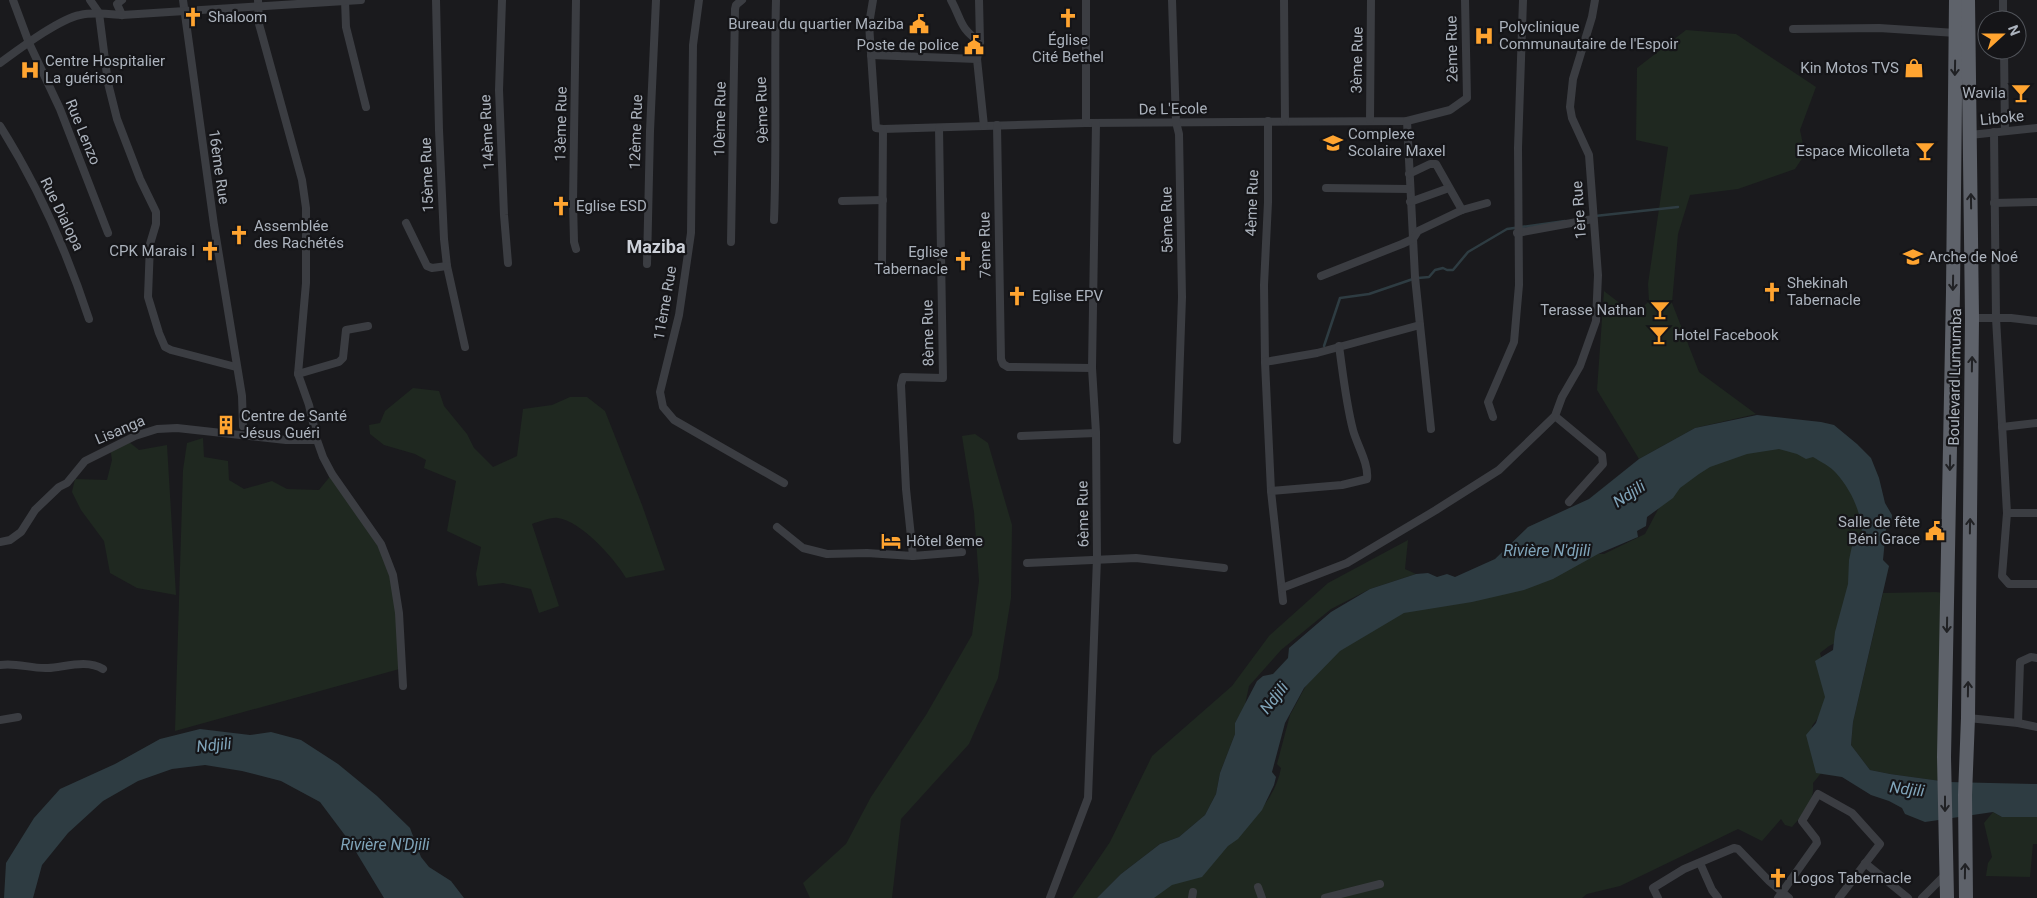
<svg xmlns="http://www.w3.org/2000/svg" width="2037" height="898" viewBox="0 0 2037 898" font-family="Roboto,sans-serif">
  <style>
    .green { fill: #1f2820 }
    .water { fill: #2e3c42 }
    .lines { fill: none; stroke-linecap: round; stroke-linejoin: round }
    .stream { stroke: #2e3c42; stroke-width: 2.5 }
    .minor { stroke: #3b3d42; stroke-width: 8 }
    .trunk { stroke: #5e626a; stroke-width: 14 }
    .oneway { stroke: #202124 }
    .labels { text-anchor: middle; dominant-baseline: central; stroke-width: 4.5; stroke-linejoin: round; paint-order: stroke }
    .poi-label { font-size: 15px; fill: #acb3bd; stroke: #151518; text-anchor: start }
    .street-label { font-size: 15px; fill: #acb3bd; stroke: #151518 }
    .water-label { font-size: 16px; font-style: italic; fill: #80a5ba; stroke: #151518 }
    .quarter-label { font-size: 18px; font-weight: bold; fill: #cdd1d9; stroke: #151518 }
  </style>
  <rect width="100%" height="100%" fill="#1a1a1d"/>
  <g class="green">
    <path d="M1686 30 1736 34 1816 87 1800 130 1805 154 1795 169 1738 189 1690 195 1678 234 1672 303 1699 372 1756 414 1695 428 1639 459 1597 390 1604 291 1635 315 1649 301 1648 284 1668 147 1636 140 1637 68Z"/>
    <path d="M413 388 439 391 444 406 467 434 474 448 493 467 517 456 523 409 552 405 570 397H587L605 411 642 505 665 570 626 578C615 559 581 521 558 518 551 517 538 522 532 524L559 606 539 613 531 589 503 583 478 586 476 574 481 547 447 531 456 481 424 468 426 460 415 454 384 445 370 434 369 425 380 423 385 411Z"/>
    <path d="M975 434 988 443 1012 525 1011 598 998 678 969 744 901 819 892 898H810L803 883 846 844 871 797 926 715 972 635 979 581 974 512 962 436Z"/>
    <path d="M203 438 204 457 228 461 229 480 244 489 272 481 287 489 319 490 332 474 381 544 395 587 403 668 175 731 183 470 187 443Z"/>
    <path d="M1784 441 1841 464 1868 530 1858 538 1839 641 1829 646 1820 653 1830 688 1818 718 1812 726 1818 748 1827 766 1813 783C1815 802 1804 813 1792 827L1785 825 1781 819 1762 841 1738 829 1620 886 1587 894 1582 898H1149L1259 811C1270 799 1278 784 1281 768L1277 764 1290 715 1309 680 1346 643 1382 620 1587 554H1604L1645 534 1663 500 1704 465Z"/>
    <path d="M129 442 139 450 167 445 176 595 137 588 110 573 104 541 81 510 72 492 75 479 107 480 112 460 110 447Z"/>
    <path d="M1408 540 1405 569 1416 574 1370 589 1331 609 1281 650 1249 686 1245 705 1235 723V734L1220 773 1216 794 1205 815 1179 837 1160 844 1121 874 1097 898H1072L1110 842 1152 756 1232 686 1269 636 1328 583Z"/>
    <path d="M1936 592 1944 593 1947 782 1890 774 1870 770 1851 745 1853 722 1883 593Z"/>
    <path d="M1993 812 2002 817H2037V844H2033L2030 877 1986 876 1988 863 1992 857 1984 823Z"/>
  </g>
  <g class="water">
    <path d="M1757 415 1821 422 1834 425 1857 444 1871 458 1879 478 1885 503 1892 515 1891 526 1886 529 1883 560 1889 566 1853 722 1851 745 1870 770 1890 774 1948 782 2037 784V817H2002L1993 812 1925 822 1905 814 1902 808 1889 801 1871 795 1842 777 1816 773 1806 735 1816 723 1825 697 1815 661 1833 650 1835 632 1848 584 1849 560 1852 546 1862 539C1863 515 1852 491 1836 473 1830 466 1821 462 1813 457L1806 459 1797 454 1779 449 1747 454 1710 467 1699 474 1680 488 1673 498 1647 517 1646 526 1637 531 1638 537 1598 554 1553 579 1524 590 1472 602 1404 613 1340 651 1304 688 1285 723 1272 772 1276 777 1274 785 1262 810 1238 839 1228 846 1202 877 1172 885 1154 898H1097L1121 874 1160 844 1179 837 1205 815 1216 794 1220 773 1235 734V723L1257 681 1263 676 1273 674 1288 658 1289 648 1331 612 1370 589 1416 574 1428 573 1437 577 1447 574 1455 577 1495 559 1528 527 1589 499 1639 459 1695 428Z"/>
    <path d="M200 729 250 735 271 732 301 740 338 764 377 796 410 828 421 857 429 867 451 881 464 898H384L350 842 320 802 281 781 242 771 205 765 172 769 138 781 103 801 68 833 42 865 33 898H4L6 863 34 818 60 789 115 764 160 739Z"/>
  </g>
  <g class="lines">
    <g class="stream">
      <path d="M1595 216 1678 207"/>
      <path d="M1418 278 1429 277 1435 270 1443 268 1447 270H1453L1468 252 1507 229 1565 221"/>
      <path d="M1324 346 1340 298 1369 294 1413 279"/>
    </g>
    <g class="minor">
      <path d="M13 0 29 43 60 109 108 233"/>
      <path d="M90 0 99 13 108 83 117 119 140 179 156 212V224L150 244 148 297 159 333 165 347 171 350 236 367"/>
      <path d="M122 0 117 4 122 15"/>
      <path d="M183 0 214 225 242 396 243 426"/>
      <path d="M258 0 259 24 302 180 306 208V283L298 374 309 405 317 440 323 457 332 474 381 544 393 575 399 613 403 686"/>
      <path d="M345 0 346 27 366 107"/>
      <path d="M436 0 439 130 444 239 447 266 465 347"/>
      <path d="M502 0 499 90 504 215 508 263"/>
      <path d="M576 0 573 202 574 242 576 249"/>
      <path d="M699 0 693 45 691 233 679 315 660 392 663 407 674 420 784 483"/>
      <path d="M873 0 869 24 876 128 883 129 1086 123 1407 121 1450 110 1467 98 1465 0"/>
      <path d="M951 0C962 20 959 28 980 42"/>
      <path d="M979 0 980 42 977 59 984 126"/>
      <path d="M1086 0V123"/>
      <path d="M1172 0 1176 122 1179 134 1182 297 1177 440"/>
      <path d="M1284 0 1285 121"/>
      <path d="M2003 0V20"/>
      <path d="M1793 29 1879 28 1956 33"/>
      <path d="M2004 50 2005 131"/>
      <path d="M871 55 977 59"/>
      <path d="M0 63C18 50 59 19 80 15 94 12 108 14 122 15L361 0"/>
      <path d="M1370 120 1371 0"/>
      <path d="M1268 121V202L1264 285 1265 362 1271 491 1283 601"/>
      <path d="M1407 121 1415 277 1420 325"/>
      <path d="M997 125 1001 359 1003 364 1008 367 1092 368"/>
      <path d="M0 126C38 186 67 252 89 319"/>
      <path d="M1994 132 1996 318 2007 513 2002 576 2009 584H2037"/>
      <path d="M1970 135 2037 128"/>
      <path d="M1409 174 1430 164H1436L1462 210"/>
      <path d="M1326 188 1409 189"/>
      <path d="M842 201 883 200"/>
      <path d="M1410 202 1449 188"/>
      <path d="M1994 203 2037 202"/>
      <path d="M774 220C777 146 774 73 776 0"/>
      <path d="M406 223 427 266 432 268 447 266"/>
      <path d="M1517 233 1593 219"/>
      <path d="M731 242 735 9 736 5 742 0"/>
      <path d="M647 264 650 131 656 0"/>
      <path d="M882 269 883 129"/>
      <path d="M1321 276 1402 244 1413 239 1418 231 1462 210 1487 203"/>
      <path d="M1972 318H2011L2037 321"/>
      <path d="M1265 362 1317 353 1420 325 1431 429"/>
      <path d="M298 374 339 362 343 358 346 330 368 326"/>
      <path d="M1555 416 1602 455 1603 464 1569 502"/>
      <path d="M1493 417 1488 402 1514 342 1519 285 1518 148 1523 0"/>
      <path d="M2002 427 2037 423"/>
      <path d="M1021 436 1096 433"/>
      <path d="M1271 491 1342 485 1367 479C1369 464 1357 445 1353 430 1346 403 1343 374 1339 346"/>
      <path d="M2007 513H2037"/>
      <path d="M777 527 803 548 827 554 867 553 913 556 962 552"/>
      <path d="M0 542 10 540 21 532 35 510 59 487 67 483 85 461 135 436 157 429 177 428 286 440H317"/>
      <path d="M913 556 906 489 901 385 903 377 943 378 939 128"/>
      <path d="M1027 563 1136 558 1224 568"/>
      <path d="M1282 588 1347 563 1436 510 1499 470 1555 416 1562 397 1580 366 1596 321 1598 275 1589 155 1572 118 1570 107 1573 79 1592 17 1595 0"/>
      <path d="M0 665C16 662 31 669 48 668 65 667 87 659 103 669"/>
      <path d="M1968 718 2018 723 2037 727"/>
      <path d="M0 720 18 717"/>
      <path d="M2018 723 2020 662 2031 657 2037 658"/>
      <path d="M1700 863 1712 890 1718 898"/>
      <path d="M1865 863 1908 898"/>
      <path d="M1258 887 1262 898"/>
      <path d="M1050 898 1088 798 1097 558 1096 433 1092 368 1096 123"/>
      <path d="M1192 898 1193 892"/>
      <path d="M1325 898 1380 884"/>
      <path d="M1658 898 1653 888 1684 869 1734 848 1738 849 1769 881 1789 898"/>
      <path d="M1778 898 1817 843 1816 839 1802 821 1818 794 1852 813 1880 844 1839 898"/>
      <path d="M1922 898 1947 873"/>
    </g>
    <g class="trunk">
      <path d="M1947 898 1944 757 1953 292 1956 0"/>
      <path d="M1966 898 1965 795 1968 718 1972 318 1968 0"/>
    </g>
  </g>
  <defs><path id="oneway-shaft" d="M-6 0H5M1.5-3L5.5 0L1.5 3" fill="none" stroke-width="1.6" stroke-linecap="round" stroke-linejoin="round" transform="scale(1.25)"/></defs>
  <g class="oneway">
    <use href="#oneway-shaft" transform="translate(1955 68) rotate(91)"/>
    <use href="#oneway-shaft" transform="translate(1971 201) rotate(-91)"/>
    <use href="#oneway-shaft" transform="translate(1953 283) rotate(91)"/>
    <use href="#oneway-shaft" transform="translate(1972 364) rotate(-89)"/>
    <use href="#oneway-shaft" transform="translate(1950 463) rotate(91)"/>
    <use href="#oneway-shaft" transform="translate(1970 526) rotate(-89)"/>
    <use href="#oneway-shaft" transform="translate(1947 625) rotate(91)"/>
    <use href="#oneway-shaft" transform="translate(1968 689) rotate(-89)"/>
    <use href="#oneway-shaft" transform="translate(1945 804) rotate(90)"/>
    <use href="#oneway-shaft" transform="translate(1965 871) rotate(-89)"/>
  </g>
  <defs>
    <symbol id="church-bare" viewBox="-9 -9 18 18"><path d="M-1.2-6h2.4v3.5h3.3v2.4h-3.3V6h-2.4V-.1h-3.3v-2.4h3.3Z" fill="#ffa430" stroke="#151518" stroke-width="2.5" paint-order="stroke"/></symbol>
    <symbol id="civic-bare" viewBox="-9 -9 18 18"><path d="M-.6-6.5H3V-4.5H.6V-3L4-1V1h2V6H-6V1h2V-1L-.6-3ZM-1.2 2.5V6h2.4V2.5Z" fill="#ffa430" stroke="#151518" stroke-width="2.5" paint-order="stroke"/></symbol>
    <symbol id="hospital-bare" viewBox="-9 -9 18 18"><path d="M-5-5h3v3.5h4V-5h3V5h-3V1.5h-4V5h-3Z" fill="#ffa430" stroke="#151518" stroke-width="2.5" paint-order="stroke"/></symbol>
    <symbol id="shop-bare" viewBox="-9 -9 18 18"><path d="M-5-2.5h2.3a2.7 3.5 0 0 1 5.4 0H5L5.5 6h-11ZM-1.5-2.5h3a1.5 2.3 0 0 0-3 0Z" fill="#ffa430" stroke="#151518" stroke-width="2.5" paint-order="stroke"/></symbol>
    <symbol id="bar-bare" viewBox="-9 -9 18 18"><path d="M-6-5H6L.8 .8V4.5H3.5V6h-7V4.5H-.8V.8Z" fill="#ffa430" stroke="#151518" stroke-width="2.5" paint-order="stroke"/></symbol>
    <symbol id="school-bare" viewBox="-9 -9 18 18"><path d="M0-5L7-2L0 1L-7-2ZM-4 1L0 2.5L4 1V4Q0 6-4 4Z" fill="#ffa430" stroke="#151518" stroke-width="2.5" paint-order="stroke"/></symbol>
    <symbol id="building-bare" viewBox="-9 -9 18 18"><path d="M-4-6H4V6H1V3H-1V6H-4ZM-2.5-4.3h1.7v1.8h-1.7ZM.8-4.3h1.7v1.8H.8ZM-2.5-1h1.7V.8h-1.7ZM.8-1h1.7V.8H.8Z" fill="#ffa430" stroke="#151518" stroke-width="2.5" paint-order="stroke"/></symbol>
    <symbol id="hotel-bare" viewBox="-9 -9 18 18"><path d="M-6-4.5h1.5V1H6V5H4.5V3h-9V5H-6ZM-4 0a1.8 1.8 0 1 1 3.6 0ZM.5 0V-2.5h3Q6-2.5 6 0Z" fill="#ffa430" stroke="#151518" stroke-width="2.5" paint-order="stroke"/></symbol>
  </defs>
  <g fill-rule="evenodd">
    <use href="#church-bare" x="179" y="3" width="28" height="28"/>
    <use href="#church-bare" x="1054" y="4" width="28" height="28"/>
    <use href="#civic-bare" x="905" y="10" width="28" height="28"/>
    <use href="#hospital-bare" x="1470" y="22" width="28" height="28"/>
    <use href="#civic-bare" x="960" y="31" width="28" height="28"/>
    <use href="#shop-bare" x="1900" y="54" width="28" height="28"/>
    <use href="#hospital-bare" x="16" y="56" width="28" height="28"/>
    <use href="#bar-bare" x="2007" y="79" width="28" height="28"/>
    <use href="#school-bare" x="1319" y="129" width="28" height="28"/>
    <use href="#bar-bare" x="1911" y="137" width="28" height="28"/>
    <use href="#church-bare" x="547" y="192" width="28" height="28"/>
    <use href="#church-bare" x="225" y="221" width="28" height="28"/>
    <use href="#church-bare" x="196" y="237" width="28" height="28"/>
    <use href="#school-bare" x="1899" y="243" width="28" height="28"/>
    <use href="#church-bare" x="949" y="247" width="28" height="28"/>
    <use href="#church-bare" x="1758" y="278" width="28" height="28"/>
    <use href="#church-bare" x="1003" y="282" width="28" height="28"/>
    <use href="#bar-bare" x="1646" y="296" width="28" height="28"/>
    <use href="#bar-bare" x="1645" y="321" width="28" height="28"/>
    <use href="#building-bare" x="212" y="411" width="28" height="28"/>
    <use href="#civic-bare" x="1921" y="517" width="28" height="28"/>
    <use href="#hotel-bare" x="877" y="527" width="28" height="28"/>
    <use href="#church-bare" x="1764" y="864" width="28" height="28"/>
  </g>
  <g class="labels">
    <g class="poi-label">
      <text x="208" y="17">Shaloom</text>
      <text x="904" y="24" text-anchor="end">Bureau du quartier Maziba</text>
      <text x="1499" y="27">Polyclinique<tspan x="1499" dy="17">Communautaire de l'Espoir</tspan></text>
      <text x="1068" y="40" text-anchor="middle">Église<tspan x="1068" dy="17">Cité Bethel</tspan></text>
      <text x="959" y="45" text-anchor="end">Poste de police</text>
      <text x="45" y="61">Centre Hospitalier<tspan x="45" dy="17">La guérison</tspan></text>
      <text x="1899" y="68" text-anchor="end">Kin Motos TVS</text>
      <text x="2006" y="93" text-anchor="end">Wavila</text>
      <text x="1348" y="134">Complexe<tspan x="1348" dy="17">Scolaire Maxel</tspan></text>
      <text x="1910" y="151" text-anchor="end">Espace Micolleta</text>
      <text x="576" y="206">Eglise ESD</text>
      <text x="254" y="226">Assemblée<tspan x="254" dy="17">des Rachétés</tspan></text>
      <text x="195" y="251" text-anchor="end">CPK Marais I</text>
      <text x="948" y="252" text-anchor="end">Eglise<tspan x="948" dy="17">Tabernacle</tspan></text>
      <text x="1928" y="257">Arche de Noé</text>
      <text x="1787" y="283">Shekinah<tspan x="1787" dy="17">Tabernacle</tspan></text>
      <text x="1032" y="296">Eglise EPV</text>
      <text x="1645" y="310" text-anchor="end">Terasse Nathan</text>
      <text x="1674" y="335">Hotel Facebook</text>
      <text x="241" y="416">Centre de Santé<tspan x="241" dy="17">Jésus Guéri</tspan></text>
      <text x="1920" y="522" text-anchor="end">Salle de fête<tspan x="1920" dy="17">Béni Grace</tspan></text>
      <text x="906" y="541">Hôtel 8eme</text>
      <text x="1793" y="878">Logos Tabernacle</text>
    </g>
    <g class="street-label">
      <text transform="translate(1452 49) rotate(-91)">2ème Rue</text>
      <text transform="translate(1357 60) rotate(-89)">3ème Rue</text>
      <text transform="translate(1173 109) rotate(-1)">De L'Ecole</text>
      <text transform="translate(762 110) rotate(-92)">9ème Rue</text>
      <text transform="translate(2002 118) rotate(-6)">Liboke</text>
      <text transform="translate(720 119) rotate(-89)">10ème Rue</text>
      <text transform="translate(561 124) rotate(-89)">13ème Rue</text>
      <text transform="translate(83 132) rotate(68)">Rue Lenzo</text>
      <text transform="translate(487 132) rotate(-93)">14ème Rue</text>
      <text transform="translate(636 132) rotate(-88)">12ème Rue</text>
      <text transform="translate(219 167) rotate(82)">16ème Rue</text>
      <text transform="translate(427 175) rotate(-92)">15ème Rue</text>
      <text transform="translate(1252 203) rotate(-88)">4ème Rue</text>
      <text transform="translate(1579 210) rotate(-94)">1ère Rue</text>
      <text transform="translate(62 214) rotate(64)">Rue Dialopa</text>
      <text transform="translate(1167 220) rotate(-91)">5ème Rue</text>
      <text transform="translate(985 245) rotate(-91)">7ème Rue</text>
      <text transform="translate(665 303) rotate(-80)">11ème Rue</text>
      <text transform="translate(928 333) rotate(-91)">8ème Rue</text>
      <text transform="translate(1955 377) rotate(-89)">Boulevard Lumumba</text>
      <text transform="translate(120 430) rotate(-23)">Lisanga</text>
      <text transform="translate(1083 514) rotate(-91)">6ème Rue</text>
    </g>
    <g class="water-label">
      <text transform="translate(1629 494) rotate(-33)">Ndjili</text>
      <text x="1547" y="550">Rivière N'djili</text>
      <text transform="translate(1274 698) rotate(-52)">Ndjili</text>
      <text transform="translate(214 745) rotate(-5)">Ndjili</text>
      <text transform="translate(1907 789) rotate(7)">Ndjili</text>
      <text x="385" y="844">Rivière N'Djili</text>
    </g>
    <g class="quarter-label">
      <text x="656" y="246">Maziba</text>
    </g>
  </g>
  <g transform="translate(2002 35) rotate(69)"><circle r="24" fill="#151518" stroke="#51545a"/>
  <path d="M0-4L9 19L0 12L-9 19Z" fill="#ffa430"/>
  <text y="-8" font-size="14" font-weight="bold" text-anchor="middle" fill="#acb3bd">N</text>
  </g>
</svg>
